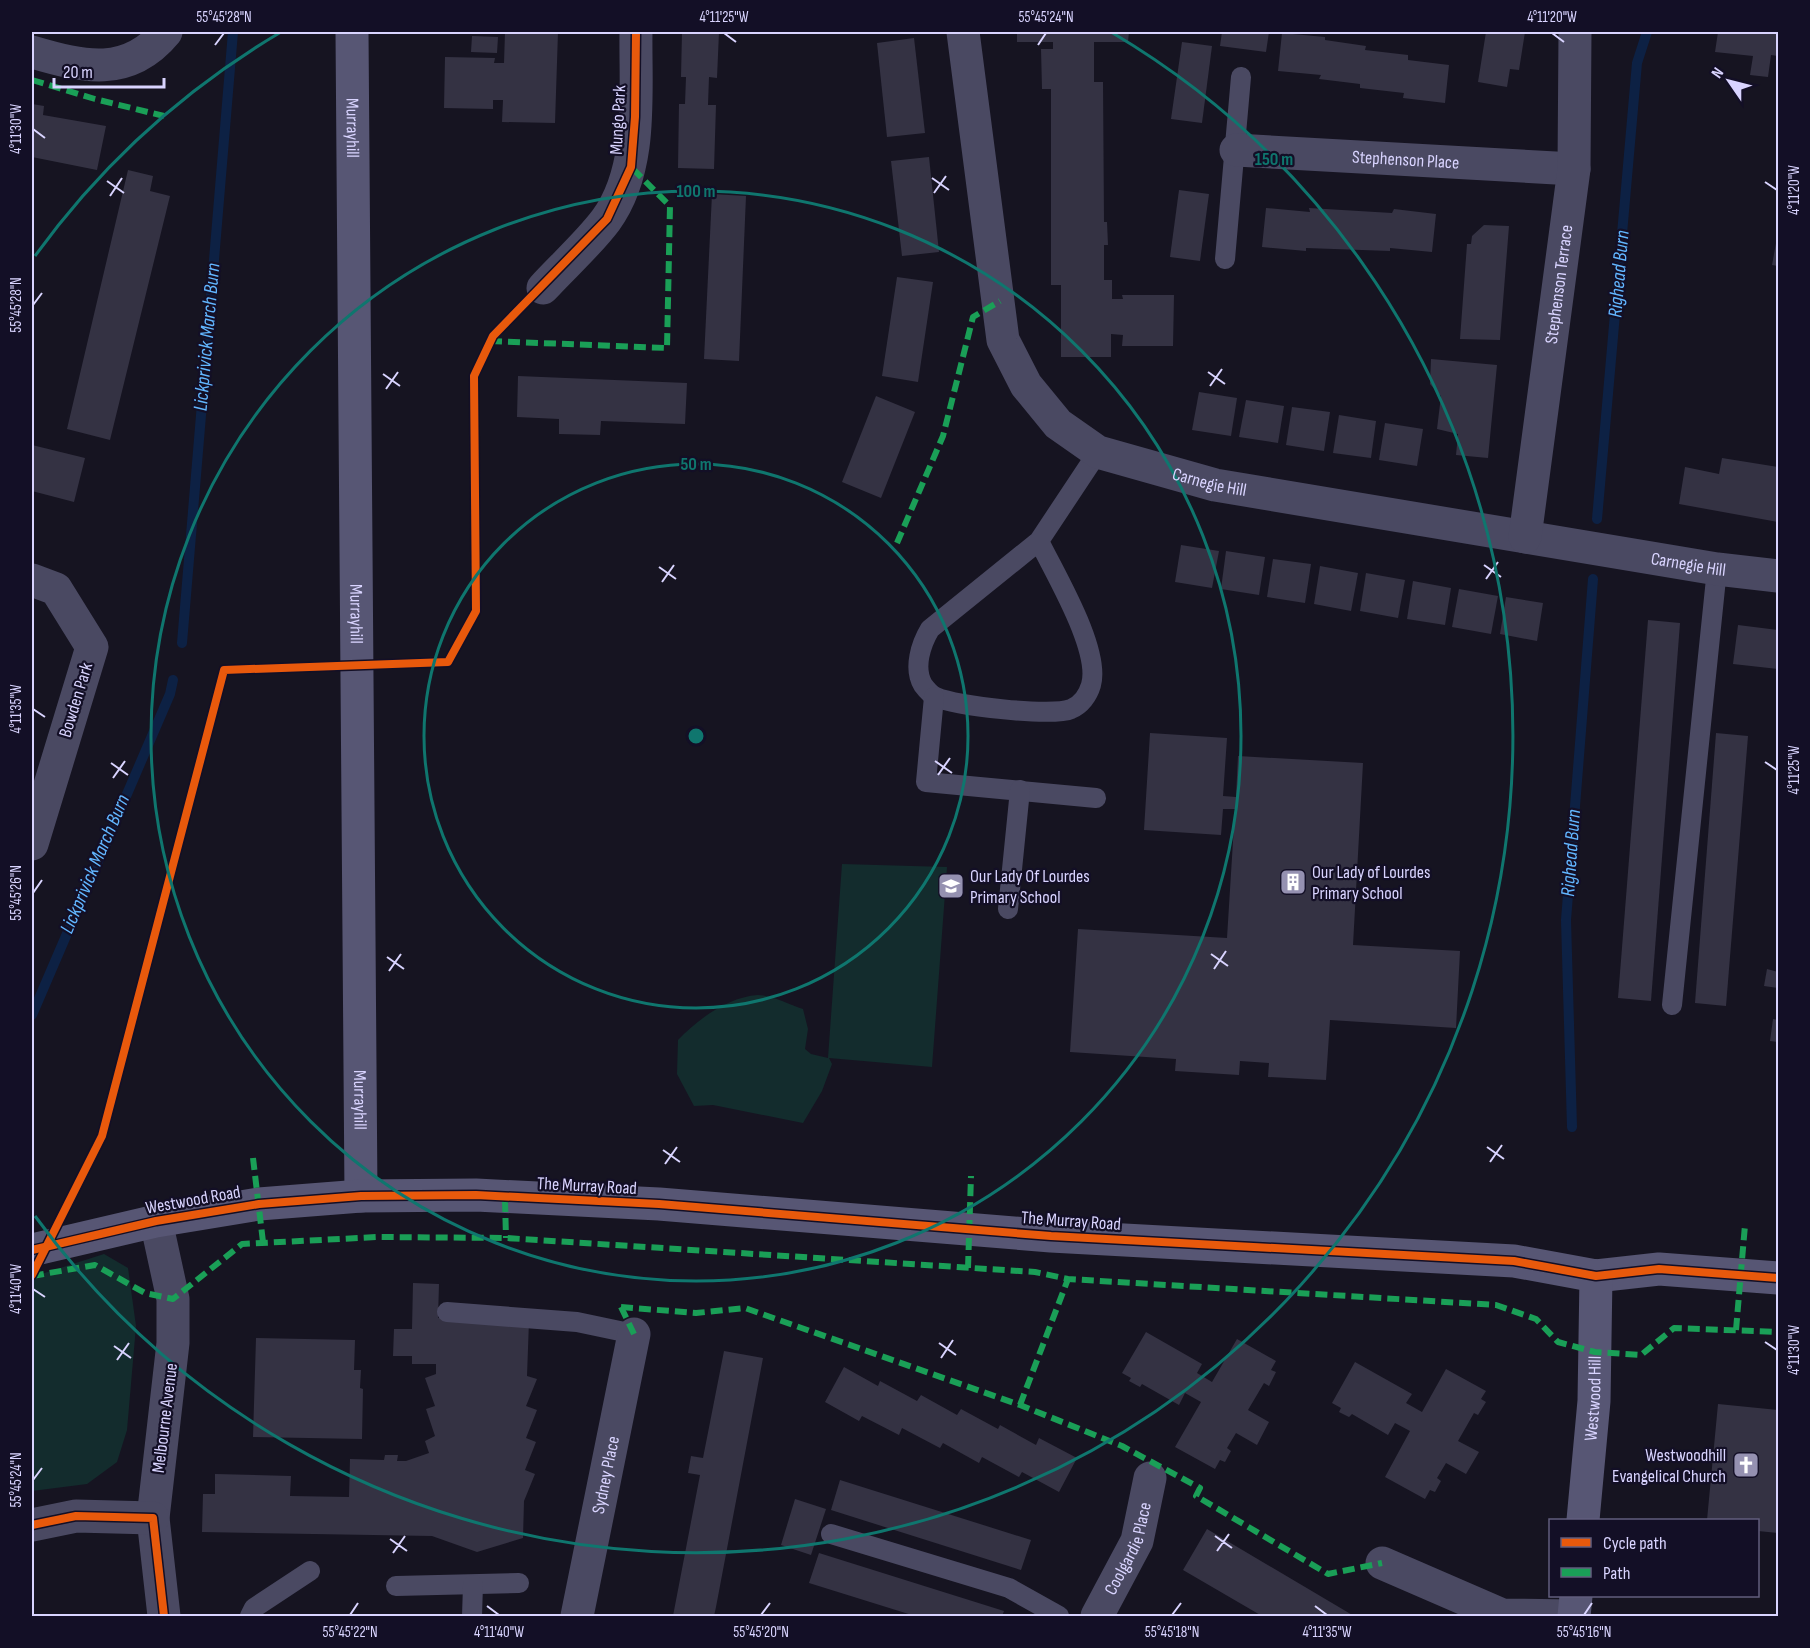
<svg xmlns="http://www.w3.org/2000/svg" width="1810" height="1648" viewBox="0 0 1810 1648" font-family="'Sofia Sans Condensed',sans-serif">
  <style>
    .green { fill: #132c2d }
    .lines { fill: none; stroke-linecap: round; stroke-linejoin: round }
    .stream { stroke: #0d2144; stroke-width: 10 }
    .building { fill: #343243 }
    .lane { stroke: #4a4962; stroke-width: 20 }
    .street { stroke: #4a4962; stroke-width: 33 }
    .secondary { stroke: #575674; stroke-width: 33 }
    .quiet { stroke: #1a9f57; stroke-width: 6; stroke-dasharray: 12 6; stroke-linecap: butt }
    .cycleway-casing { stroke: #130f26; stroke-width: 11 }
    .cycleway { stroke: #e8590c; stroke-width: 8 }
    .ticks { fill: none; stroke: #d9d4ff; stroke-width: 2 }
    .ring { fill: none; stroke: #0f766e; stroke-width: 3 }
    .labels { text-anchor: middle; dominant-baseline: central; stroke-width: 4.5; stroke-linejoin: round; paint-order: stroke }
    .street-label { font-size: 18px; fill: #d9d4ff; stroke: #130f26 }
    .poi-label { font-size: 18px; fill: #d9d4ff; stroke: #130f26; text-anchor: start }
    .water-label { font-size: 20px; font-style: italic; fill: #62b6ff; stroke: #130f26 }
    .centre { fill: #0f766e; stroke: #130f26; stroke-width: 3 }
    .ring-label { font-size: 18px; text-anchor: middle; font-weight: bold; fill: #0f766e; stroke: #130f26; stroke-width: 4.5; stroke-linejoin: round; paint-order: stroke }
    .neatline { fill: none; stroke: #d9d4ff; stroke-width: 2 }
    .ticks-label { font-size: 15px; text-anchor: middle; fill: #d9d4ff }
  </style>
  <rect width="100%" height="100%" fill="#161421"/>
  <g class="green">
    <path d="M842 864 947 867 932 1067 829 1058 832 1064 822 1091 803 1123 713 1105 694 1106 677 1074 678 1040C698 1019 728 997 758 995 771 995 790 1005 803 1009L808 1029 805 1049 811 1054 828 1058Z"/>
    <path d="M104 1254 128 1268 136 1326 127 1430 117 1462 87 1484 32 1491V1277Z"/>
  </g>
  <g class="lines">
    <g class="stream">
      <path d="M1597 519 1637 63 1647 32"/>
      <path d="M182 643 233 32"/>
      <path d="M32 1015 170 694 173 680"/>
      <path d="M1572 1127 1566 920 1593 579"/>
    </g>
  </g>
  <g class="building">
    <path d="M505 32H558L555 123 502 122 503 100H493V109L444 108 445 57 495 58 494 63H504Z"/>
    <path d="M682 32H719L717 78 709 77 708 105H716L714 169 678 168 679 104H685L686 77H681Z"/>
    <path d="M1017 32H1129L1128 42H1094V82H1103L1104 222H1107L1108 245H1104V280H1112V299H1123L1122 295H1174L1173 346H1122L1123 335 1111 334V357H1061V285H1051V89H1042L1041 49H1053V42H1017Z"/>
    <path d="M1222 32H1269L1266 52 1220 46Z"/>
    <path d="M1486 32H1525L1519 70 1510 69 1507 87 1478 82Z"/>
    <path d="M1718 32H1778V56L1771 55 1768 77 1750 75 1753 56 1715 52Z"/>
    <path d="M1282 33 1325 37V40L1366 46 1365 50 1408 55V60L1449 65 1445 103 1403 98 1404 93 1360 88V84L1319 79 1321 75 1278 71Z"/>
    <path d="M472 36 498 37 497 53 471 52Z"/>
    <path d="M914 38 925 133 887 137 877 43Z"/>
    <path d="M1182 42 1212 46 1202 123 1171 119Z"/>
    <path d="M32 104 44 106 43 115 106 126 97 170 32 157Z"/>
    <path d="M929 157 939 252 902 256 891 161Z"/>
    <path d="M128 170 153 176 150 191 170 196 110 440 67 429Z"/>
    <path d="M1179 190 1209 194 1200 261 1170 257Z"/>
    <path d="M712 194 746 196 739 361 704 359Z"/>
    <path d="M1266 208 1310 212 1309 208 1392 213 1394 209 1436 214 1432 252 1390 248V251L1306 248V251L1262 247Z"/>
    <path d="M1484 225 1509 226 1500 340 1460 339 1467 244H1471L1472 236Z"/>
    <path d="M1777 238 1778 239V266L1772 265Z"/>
    <path d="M897 277 933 282 918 382 882 376Z"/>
    <path d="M1431 359 1497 365 1488 458 1456 455 1458 434 1437 429 1441 396 1430 384Z"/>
    <path d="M518 376 687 383 685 424 601 421 600 435 559 434V419L517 417Z"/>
    <path d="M1199 392 1237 398 1231 436 1192 430Z"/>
    <path d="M876 396 915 412 881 498 842 482Z"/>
    <path d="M1246 400 1284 406 1278 443 1239 437Z"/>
    <path d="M1292 407 1330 412 1324 451 1286 445Z"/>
    <path d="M1339 415 1376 421 1371 458 1333 453Z"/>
    <path d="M1385 423 1423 429 1417 466 1379 460Z"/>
    <path d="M32 445 85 458 74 502 32 491Z"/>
    <path d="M1722 458 1778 467V522L1679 504 1685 467 1719 474Z"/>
    <path d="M1181 545 1219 551 1212 588 1175 582Z"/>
    <path d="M1226 551 1265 557 1259 595 1221 589Z"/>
    <path d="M1273 559 1311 564 1305 603 1267 597Z"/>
    <path d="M1320 566 1358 573 1351 611 1314 604Z"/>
    <path d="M1366 573 1405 580 1398 618 1360 611Z"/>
    <path d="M1413 581 1451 588 1445 625 1407 619Z"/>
    <path d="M1459 589 1498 596 1491 634 1452 627Z"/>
    <path d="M1506 597 1543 603 1537 641 1500 634Z"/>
    <path d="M1648 620 1680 623 1651 1001 1618 998Z"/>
    <path d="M1738 625 1778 630V669L1733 664Z"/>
    <path d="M1150 733 1227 738 1223 796 1236 797 1238 756 1363 763 1353 945 1460 951 1456 1028 1330 1020 1326 1080 1268 1077 1269 1063 1240 1061 1239 1075 1175 1071 1176 1059 1070 1052 1078 929 1227 938 1235 809H1223L1221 835 1144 830Z"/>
    <path d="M1716 733 1748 736 1726 1006 1695 1003Z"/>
    <path d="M1767 969 1778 972V988L1764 986Z"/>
    <path d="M1773 1019 1778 1020V1042L1770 1041Z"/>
    <path d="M413 1283 439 1284 438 1318 529 1321 527 1376 537 1379 526 1406 537 1410 526 1438 536 1442 525 1470 535 1474 524 1501 523 1538 477 1552 432 1536 202 1532 203 1494H215V1474L291 1476 290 1496 349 1497 350 1459 384 1460 385 1455H398L397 1461H406L429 1453 425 1441 435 1436 426 1409 435 1406 425 1378 436 1374V1364H412V1356H393L394 1329H412Z"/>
    <path d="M1146 1332 1202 1364 1197 1373 1212 1382 1237 1339 1276 1361 1271 1370 1276 1372 1269 1386 1264 1383 1248 1410 1269 1422 1257 1445 1236 1433 1227 1448 1231 1451 1225 1462 1220 1460 1215 1469 1175 1447 1201 1402 1185 1393 1179 1405 1142 1384 1140 1387 1129 1381 1131 1378 1122 1373Z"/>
    <path d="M256 1338 355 1340 354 1370H361L360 1388 363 1389 362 1439 253 1437Z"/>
    <path d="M724 1351 763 1358 716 1607 714 1616H673L700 1475 688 1473 691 1456 703 1458Z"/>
    <path d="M1355 1362 1412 1394 1406 1403 1422 1412 1446 1369 1486 1391 1481 1399 1486 1402 1478 1415 1474 1413 1458 1441 1479 1452 1466 1474 1446 1463 1437 1478 1441 1481 1435 1492 1430 1490 1425 1499 1385 1477 1410 1431 1395 1423 1388 1435 1352 1414 1349 1417 1339 1412 1341 1408 1332 1403Z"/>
    <path d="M844 1367 878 1386 880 1381 917 1401 921 1395 957 1415 961 1409 998 1429 1000 1425 1036 1445 1039 1438 1077 1458 1059 1492 1022 1472 1019 1477 982 1457 979 1463 943 1443 940 1448 902 1428 899 1435 862 1416 859 1421 825 1402Z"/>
    <path d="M1718 1404 1778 1410V1533L1758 1531V1520H1707Z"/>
    <path d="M840 1480 1031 1540 1021 1570 831 1510Z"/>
    <path d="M795 1499 826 1509 811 1555 781 1545Z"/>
    <path d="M1207 1529 1266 1564 1354 1616H1262L1183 1570Z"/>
    <path d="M819 1553 1004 1611 1002 1616H915L809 1583Z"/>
  </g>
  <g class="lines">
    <g class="lane">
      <path d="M1225 259 1241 77"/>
      <path d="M1039 541C1055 574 1101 650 1091 685 1088 695 1081 705 1071 709 1053 717 955 706 936 697 931 695 926 689 923 685 913 668 921 644 930 629L1039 541 1098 452"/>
      <path d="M934 697 926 782 1096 798"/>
      <path d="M1008 909 1020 790"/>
      <path d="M1672 1005 1717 569"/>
      <path d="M447 1312 577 1322 634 1334"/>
      <path d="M831 1534 1009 1588 1059 1616"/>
      <path d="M396 1586 519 1583"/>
      <path d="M250 1616 254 1608 310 1571"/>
      <path d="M472 1616 473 1585"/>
    </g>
    <g class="street">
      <path id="s1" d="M963 32 1003 340 1026 385 1058 424 1098 452 1215 485 1717 569 1778 576"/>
      <path d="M32 52C83 67 128 78 166 32"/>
      <path id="s2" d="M1236 150 1574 169"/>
      <path d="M543 288C563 266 588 244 606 220 644 168 635 92 636 32"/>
      <path id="s3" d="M1525 537 1574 169 1575 32"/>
      <path d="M32 580 56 589 92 647 32 844"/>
      <path d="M156 1221 173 1299V1343L153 1518 164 1616"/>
      <path d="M32 1525 76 1516 153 1518"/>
      <path d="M1382 1563 1502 1615 1574 1616"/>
      <path id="s4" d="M577 1616 634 1334"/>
      <path id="s5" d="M1097 1616 1137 1541 1150 1478"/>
    </g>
    <g class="secondary">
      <path id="s6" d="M352 32 361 1196"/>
      <path d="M32 1250 156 1221 259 1204 361 1196 476 1195 659 1204 1051 1236 1514 1261 1596 1276 1659 1269 1778 1278"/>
      <path id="s7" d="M1583 1520 1594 1401 1596 1276"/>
      <path d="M1574 1616 1576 1596"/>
    </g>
    <g class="quiet">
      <path d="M32 80 95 99 164 116"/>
      <path d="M490 341 667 348 670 206 631 167"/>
      <path d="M897 543 943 436 973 317 1000 301"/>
      <path d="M253 1158 263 1242"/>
      <path d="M505 1200 506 1238"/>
      <path d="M968 1268 971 1176"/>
      <path d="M32 1276 95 1265 145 1293 173 1299 242 1244 378 1237 506 1238 1035 1272 1068 1279 1496 1305 1536 1319 1558 1342 1595 1352 1641 1355 1674 1328 1778 1332"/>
      <path d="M621 1307 696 1313 745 1308 1020 1405 1122 1446 1200 1488 1196 1496 1328 1574 1382 1563"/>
      <path d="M621 1307 634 1334"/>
      <path d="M1736 1330 1745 1225"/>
      <path d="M1020 1405 1068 1279"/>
    </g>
    <defs>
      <g id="cycleway">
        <path d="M32 1250 156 1221 259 1204 361 1196 476 1195 659 1204 1051 1236 1514 1261 1596 1276 1659 1269 1778 1278"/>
        <path d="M32 1275 102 1136 224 670 448 662 476 611 474 376 493 336 607 219 631 167 635 117 636 32"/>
        <path d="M32 1525 76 1516 153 1518 164 1616"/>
      </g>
    </defs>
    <use href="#cycleway" class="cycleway-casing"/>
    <use href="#cycleway" class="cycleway"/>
  </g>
  <path class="ticks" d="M724 33 736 42M1552 33 1564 42M215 45 224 33M1038 45 1046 33M33 129 45 138M932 178 949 190M107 181 124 193M1765 182 1777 190M934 193 946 176M110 196 122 178M33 305 42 293M1208 372 1225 384M383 374 400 386M1210 386 1222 369M386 389 398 372M1484 565 1501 577M659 567 676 579M1486 579 1498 562M662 582 674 565M33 709 45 717M935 761 952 773M1765 762 1777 770M111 763 128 775M938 775 950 758M113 778 125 761M33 893 42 880M1211 954 1228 966M387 957 404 969M1214 969 1226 951M389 971 401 954M1487 1147 1504 1159M663 1150 680 1162M1490 1162 1502 1145M665 1164 677 1147M33 1289 45 1297M1765 1342 1777 1350M939 1343 956 1355M114 1346 131 1358M941 1358 953 1340M117 1360 129 1343M33 1480 42 1468M1215 1536 1232 1548M390 1539 407 1551M1217 1551 1229 1534M393 1553 405 1536M487 1606 499 1615M1315 1606 1327 1615M350 1615 358 1603M761 1615 770 1603M1172 1615 1181 1603M1584 1615 1592 1603"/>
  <g class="ring">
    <circle cx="696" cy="736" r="272"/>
    <circle cx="696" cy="736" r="545"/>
    <path d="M35 256A817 817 0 0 1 281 32M1111 32A817 817 0 1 1 35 1216"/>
  </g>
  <defs>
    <symbol id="building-square" viewBox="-11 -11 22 22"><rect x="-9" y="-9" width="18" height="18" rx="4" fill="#9591b1" stroke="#130f26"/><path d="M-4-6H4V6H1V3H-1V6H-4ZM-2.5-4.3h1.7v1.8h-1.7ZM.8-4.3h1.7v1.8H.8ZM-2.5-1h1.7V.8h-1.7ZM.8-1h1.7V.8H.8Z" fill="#fff"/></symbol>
    <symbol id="school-square" viewBox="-11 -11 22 22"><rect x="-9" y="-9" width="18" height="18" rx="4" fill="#9591b1" stroke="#130f26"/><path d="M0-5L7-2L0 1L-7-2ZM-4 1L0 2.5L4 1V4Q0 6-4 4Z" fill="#fff"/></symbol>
    <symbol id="church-square" viewBox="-11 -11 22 22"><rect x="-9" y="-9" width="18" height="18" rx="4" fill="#9591b1" stroke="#130f26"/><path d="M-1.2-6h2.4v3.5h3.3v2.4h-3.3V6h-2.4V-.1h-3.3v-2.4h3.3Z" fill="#fff"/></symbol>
  </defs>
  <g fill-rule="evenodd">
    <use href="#building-square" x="1278" y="867" width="30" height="30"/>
    <use href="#school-square" x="936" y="871" width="30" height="30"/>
    <use href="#church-square" x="1731" y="1450" width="30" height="30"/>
  </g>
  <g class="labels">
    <g class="street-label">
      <text transform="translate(618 120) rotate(-87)">Mungo Park</text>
      <text stroke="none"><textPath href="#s6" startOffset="96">Murrayhill</textPath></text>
      <text stroke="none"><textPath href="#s2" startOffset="170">Stephenson Place</textPath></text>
      <text stroke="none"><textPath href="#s3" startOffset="255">Stephenson Terrace</textPath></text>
      <text stroke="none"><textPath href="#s1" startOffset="576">Carnegie Hill</textPath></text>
      <text stroke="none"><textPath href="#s1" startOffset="1062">Carnegie Hill</textPath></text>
      <text stroke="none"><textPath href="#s6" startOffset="582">Murrayhill</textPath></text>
      <text transform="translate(76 700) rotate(-73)">Bowden Park</text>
      <text stroke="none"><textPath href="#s6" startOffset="1068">Murrayhill</textPath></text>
      <text transform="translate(587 1186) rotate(3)">The Murray Road</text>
      <text transform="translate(193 1200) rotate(-10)">Westwood Road</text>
      <text transform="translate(1071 1221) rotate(4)">The Murray Road</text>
      <text stroke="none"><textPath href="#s7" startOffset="122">Westwood Hill</textPath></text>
      <text transform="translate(165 1418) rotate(-83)">Melbourne Avenue</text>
      <text stroke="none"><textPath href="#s4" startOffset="144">Sydney Place</textPath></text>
      <text stroke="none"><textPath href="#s5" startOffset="75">Coolgardie Place</textPath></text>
    </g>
    <g class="poi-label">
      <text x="1312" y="872">Our Lady of Lourdes<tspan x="1312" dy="21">Primary School</tspan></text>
      <text x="970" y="876">Our Lady Of Lourdes<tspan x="970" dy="21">Primary School</tspan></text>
      <text x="1726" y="1455" text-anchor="end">Westwoodhill<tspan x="1726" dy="21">Evangelical Church</tspan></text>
    </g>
    <g class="water-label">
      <text transform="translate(1619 274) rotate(-85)">Righead Burn</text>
      <text transform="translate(207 337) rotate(-85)">Lickprivick March Burn</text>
      <text transform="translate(1571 853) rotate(-86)">Righead Burn</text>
      <text transform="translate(95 864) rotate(-67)">Lickprivick March Burn</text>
    </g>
  </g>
  <circle cx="696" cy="736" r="9" class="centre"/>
  <g class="ring-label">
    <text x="1274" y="165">150 m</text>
    <text x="696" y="197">100 m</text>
    <text x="696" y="470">50 m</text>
  </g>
  <rect width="1810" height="1648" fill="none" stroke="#130f26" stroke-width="66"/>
  <rect x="1549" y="1519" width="210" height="78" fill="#130f26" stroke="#625e7d" stroke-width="1.5"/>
  <rect x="1561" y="1538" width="30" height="9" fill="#e8590c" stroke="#625e7d" stroke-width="1.5"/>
  <text x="1603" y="1549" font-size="18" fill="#d9d4ff">Cycle path</text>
  <rect x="1561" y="1568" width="30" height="9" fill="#1a9f57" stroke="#625e7d" stroke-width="1.5"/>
  <text x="1603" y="1579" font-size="18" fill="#d9d4ff">Path</text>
  <g transform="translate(1729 81) rotate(305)" stroke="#130f26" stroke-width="4.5" paint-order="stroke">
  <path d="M0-4.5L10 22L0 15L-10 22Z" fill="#d9d4ff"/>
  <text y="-9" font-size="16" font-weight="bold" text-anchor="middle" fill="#d9d4ff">N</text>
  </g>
  <path d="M54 78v9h110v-9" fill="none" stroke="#d9d4ff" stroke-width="3"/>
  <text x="63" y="78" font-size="18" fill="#d9d4ff" stroke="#130f26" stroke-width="4.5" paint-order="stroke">20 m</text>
  <rect x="33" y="33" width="1744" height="1582" class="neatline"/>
  <g class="ticks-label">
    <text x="224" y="22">55°45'28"N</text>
    <text x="724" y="22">4°11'25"W</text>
    <text x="1046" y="22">55°45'24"N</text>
    <text x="1552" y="22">4°11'20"W</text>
    <text transform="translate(16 129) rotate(-90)" y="5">4°11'30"W</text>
    <text transform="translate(1794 190) rotate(-90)" y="5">4°11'20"W</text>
    <text transform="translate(16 305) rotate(-90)" y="5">55°45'28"N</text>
    <text transform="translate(16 709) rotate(-90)" y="5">4°11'35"W</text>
    <text transform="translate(1794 770) rotate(-90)" y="5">4°11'25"W</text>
    <text transform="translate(16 893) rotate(-90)" y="5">55°45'26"N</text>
    <text transform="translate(16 1289) rotate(-90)" y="5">4°11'40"W</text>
    <text transform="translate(1794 1350) rotate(-90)" y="5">4°11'30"W</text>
    <text transform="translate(16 1480) rotate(-90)" y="5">55°45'24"N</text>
    <text x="350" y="1637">55°45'22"N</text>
    <text x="499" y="1637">4°11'40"W</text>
    <text x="761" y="1637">55°45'20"N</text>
    <text x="1172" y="1637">55°45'18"N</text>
    <text x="1327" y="1637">4°11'35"W</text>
    <text x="1584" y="1637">55°45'16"N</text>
  </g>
</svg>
